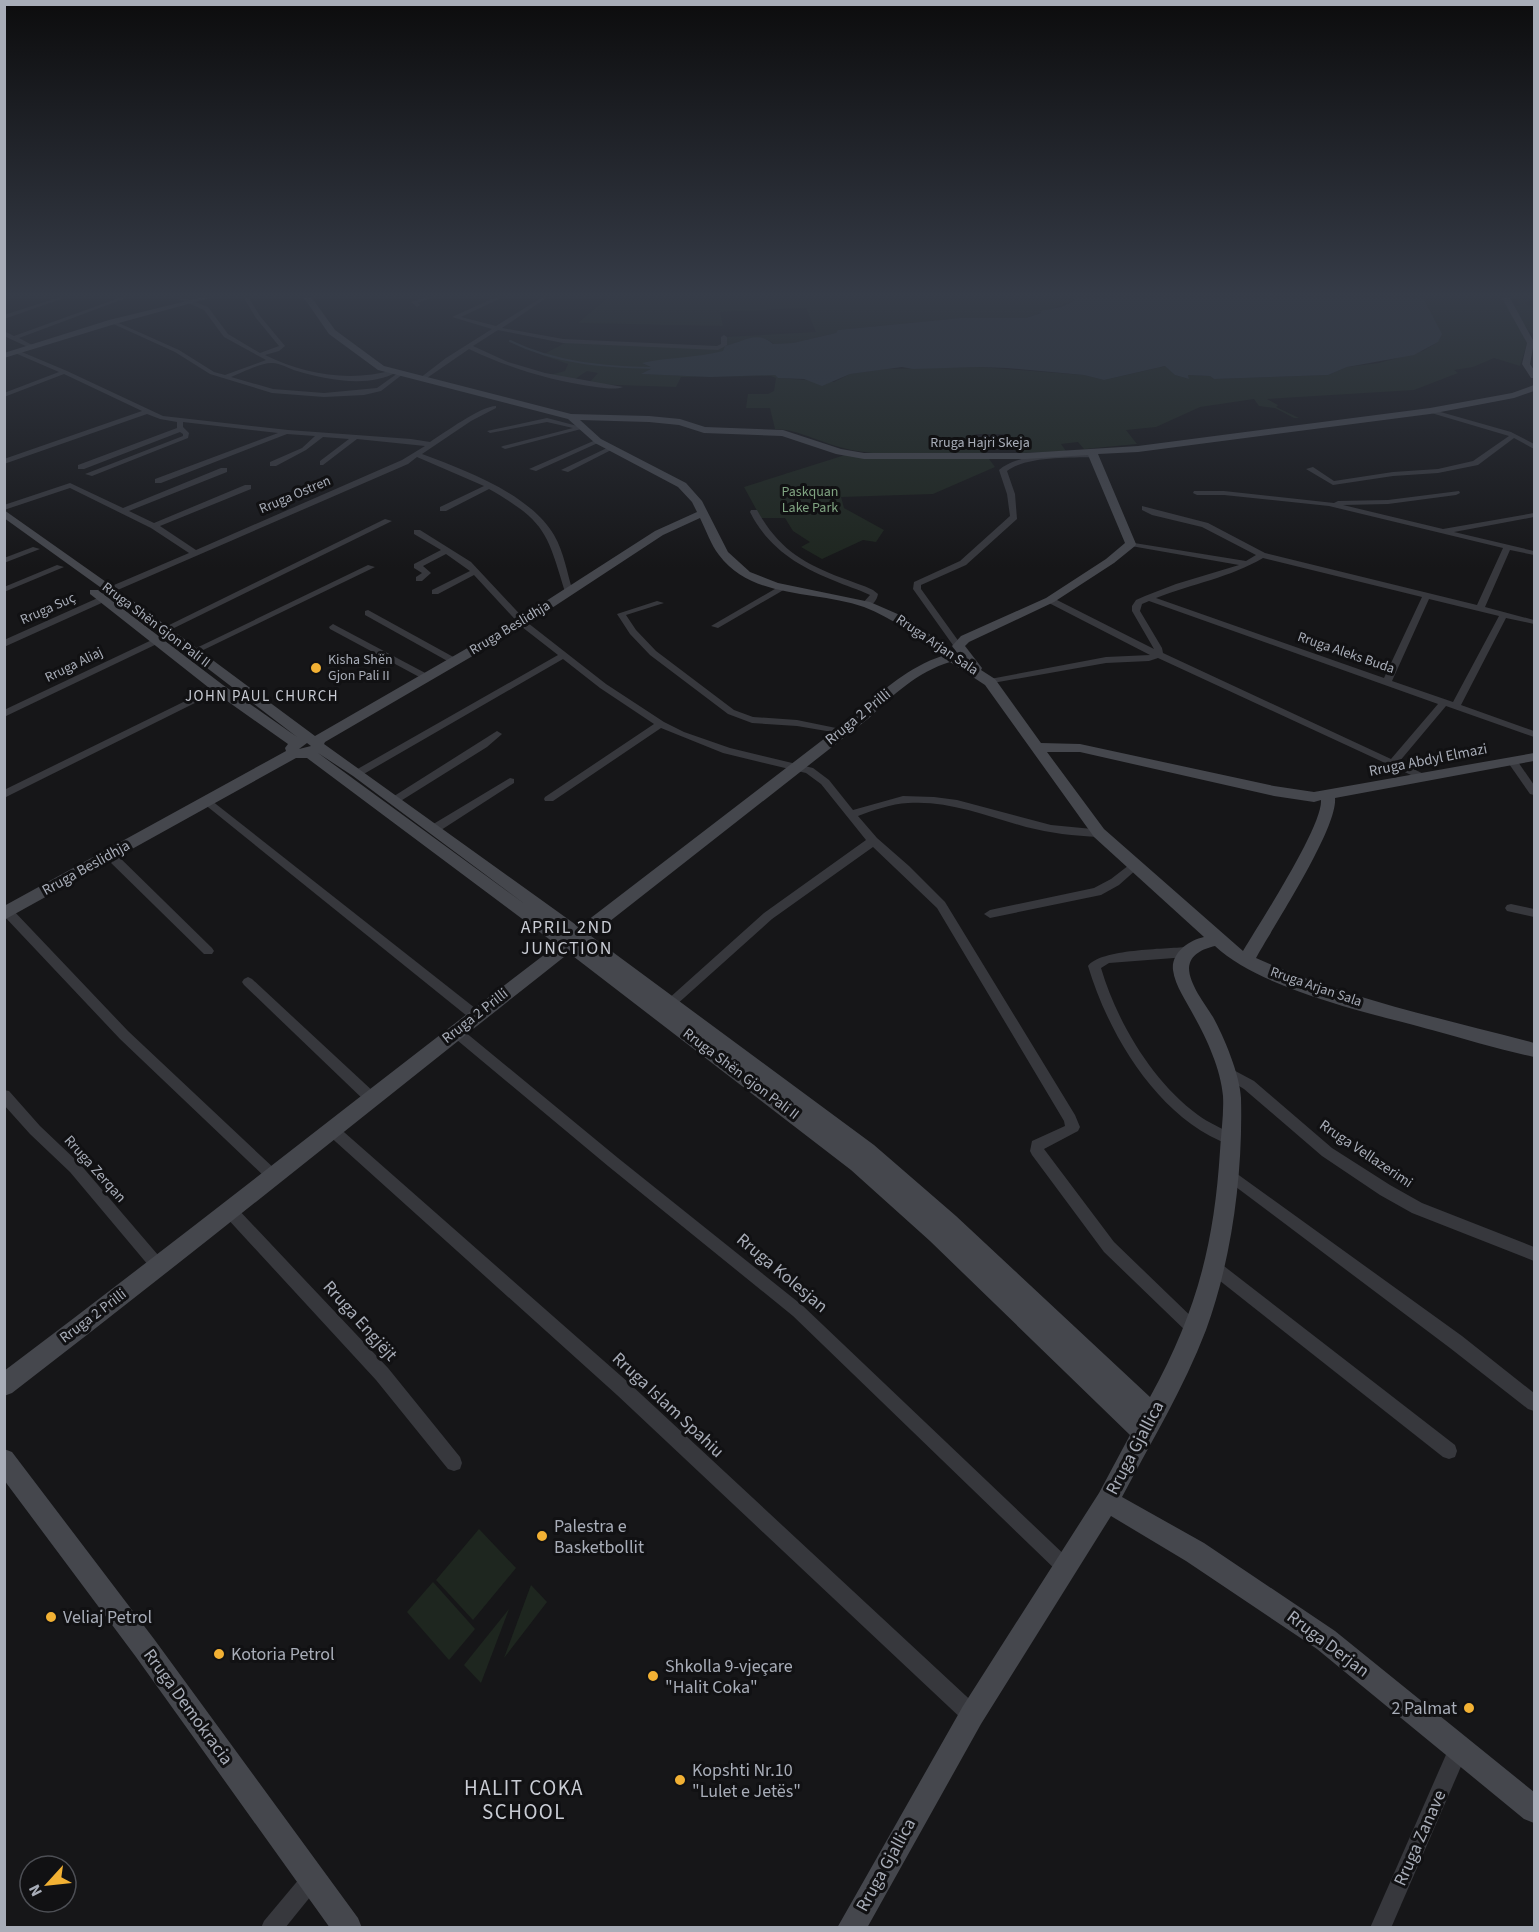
<svg xmlns="http://www.w3.org/2000/svg" width="1539" height="1932" viewBox="0 0 1539 1932" font-family="'Source Sans 3',sans-serif">
  <style>
    .green { fill: #1e261f }
    .water { fill: #2c353c }
    .lines { fill: none; stroke-linecap: round; stroke-linejoin: round }
    .stream { stroke: #2c353c; stroke-width: 2 }
    .street { fill: #37383d; fill-rule: evenodd }
    .secondary { fill: #45474d; fill-rule: evenodd }
    .poi-dot { fill: #f2b134; stroke: #111113; stroke-width: 2 }
    .labels { text-anchor: middle; dominant-baseline: central; stroke-width: 6; stroke-linejoin: round; paint-order: stroke }
    .far-street-label { font-size: 14px; fill: #a8adb8; stroke: #111113 }
    .far-park-label { font-size: 14px; fill: #7fa381; stroke: #111113 }
    .far-poi-label { font-size: 14px; fill: #a8adb8; stroke: #111113; text-anchor: start }
    .far-quarter-label { font-size: 15px; letter-spacing: 1.5px; fill: #c9ccd4; stroke: #111113 }
    .street-label { font-size: 15px; fill: #a8adb8; stroke: #111113 }
    .quarter-label { font-size: 18px; letter-spacing: 1.5px; fill: #c9ccd4; stroke: #111113 }
    .near-street-label { font-size: 18px; fill: #a8adb8; stroke: #111113 }
    .near-poi-label { font-size: 18px; fill: #a8adb8; stroke: #111113; text-anchor: start }
    .near-quarter-label { font-size: 21px; letter-spacing: 1.5px; fill: #c9ccd4; stroke: #111113 }
  </style>
  <rect width="100%" height="100%" fill="#161618"/>
  <g class="green">
    <path d="M608 298H1075L1076 300 1026 318H961L838 330 836 333 793 343 774 344C760 332 743 341 726 346L723 351 708 356 644 364 653 368 644 374 710 377 775 375 778 378 834 382 850 374 884 369 979 367 1084 375 1104 380 1166 366 1175 375 1189 379 1188 375 1210 376 1214 379 1328 375 1347 367 1379 363 1423 351 1438 342 1423 298H1503L1527 343 1520 366 1494 358 1473 367 1454 370 1458 373 1414 390 1267 399 1278 405 1276 407 1299 418H1294L1275 408 1259 406 1254 399 1200 407 1156 427 1126 430 1137 444 1084 449 1078 442 1061 444 1066 451 1021 453 1006 434H975L986 454C944 454 899 458 857 451 825 446 800 429 775 429L770 408H746L748 394H768L774 391 776 378 771 376 681 377 676 387 588 384 598 373 587 371 572 381 550 375 565 371 568 364 542 355 567 342 719 349 726 345V337L816 332 806 308 720 312 723 326 578 323Z"/>
    <path d="M1517 298H1528L1529 300 1525 303 1528 306 1534 307V334L1528 331 1514 306H1520Z"/>
    <path d="M845 455 989 459 995 467 933 494 841 497 844 508 884 530 876 542 863 540 822 559 801 547 810 542 793 531 785 518H761L744 487Z"/>
    <path d="M479 1529 516 1568 473 1620 436 1580Z"/>
    <path d="M433 1582 475 1629 449 1660 407 1612Z"/>
    <path d="M531 1585 547 1602 504 1658Z"/>
    <path d="M509 1609 481 1683 464 1665Z"/>
  </g>
  <path class="water" d="M1074 298H1423L1442 334 1438 342 1414 355 1347 367 1328 375 1214 379 1210 376 1188 375 1189 379 1175 375 1165 366 1104 380 1084 375 1007 368 979 367 913 369 902 367 850 374 822 386 804 379 778 378 775 375 710 377 641 374 653 368 642 363C669 357 696 358 723 351L725 346C745 341 757 330 773 344L793 343 836 333 838 330 961 318H1026L1041 313 1040 311 1061 307 1076 300Z"/>
  <g class="lines">
    <path class="stream" d="M510 341C555 363 603 367 653 368"/>
    <g class="street">
      <path d="M57 298H64L4 319V315Z"/>
      <path d="M119 298H126L19 338 34 346V348H30L4 336V331L14 336Z"/>
      <path d="M177 298 188 299 208 307 228 334 260 353 279 346 256 318 244 298H249L260 316 285 346 279 351 265 355C306 375 350 382 394 370L397 372C369 388 327 380 297 371 290 369 278 362 271 363 261 363 241 373 231 377L273 389 324 393 377 388 398 373 403 374 381 391 364 395 324 397 272 393 210 374 175 352 109 322 114 321 179 350 214 372 225 375 266 360 224 337 204 310Z"/>
      <path d="M423 298H430L418 303 420 305 417 307 411 302Z"/>
      <path d="M494 298H501L461 317 496 326 541 298H546L502 328 563 339 717 346 721 344V337L724 335 727 337V345L718 350 563 343 498 330 473 346 508 362 545 373 623 387C616 390 604 388 596 387 551 381 509 368 469 349L424 380H420V378L446 358 492 329 452 317Z"/>
      <path d="M17 350 67 371 163 416 288 430 411 439 430 442C444 433 481 406 496 406V408L471 421 422 454C465 470 530 494 554 535 564 552 567 573 573 592L569 595 565 592C547 532 545 521 489 489L446 511H440V507L484 486 417 457 408 464 113 592 106 601 4 647V640L100 597 107 588 189 553 151 528 70 488 4 510V505L70 483 123 508 221 468H227V472L129 511 154 523 245 485H251V489L160 526 196 550 402 460 425 446 357 439 323 465H320V461L349 439 323 437 306 450 276 466H270V462L302 448 315 436 287 434 161 483H155V479L278 433 183 422V427L189 433 188 438 92 476 85 474 183 436V434L180 432 84 469H78V465L177 428V422L160 419 147 414 4 464V459L142 411 64 374 4 397V393L59 372 15 353Z"/>
      <path d="M1430 409 1511 432 1534 444V449L1514 438 1478 465 1438 473 1393 476 1333 485 1306 469 1313 467 1334 481 1393 472 1438 469 1473 461 1509 436 1428 412V410Z"/>
      <path d="M547 418 585 428 505 449 501 447 503 446 573 428 547 422 490 433 487 431Z"/>
      <path d="M598 439 600 440V442L536 471 529 469Z"/>
      <path d="M609 447 615 448 568 472 561 470Z"/>
      <path d="M1096 453 1097 455 1093 457C1068 458 1027 456 1007 471L1015 494 1017 519 966 565 921 585V589L962 646 961 648H955L913 589 914 582 960 561 1010 516 1007 494 999 470C1017 453 1072 451 1096 453Z"/>
      <path d="M1194 491H1224L1334 503 1338 501 1388 500 1459 491 1460 493 1456 495 1388 504 1343 505 1443 529 1534 513V517L1454 532 1534 551V555L1510 550 1485 607 1534 620V624L1506 618 1461 705 1534 731V737L1446 706 1399 762 1428 776V780L1424 781 1158 658 1149 661 1106 663 987 684V680L990 679 1106 657 1150 655 1047 602V598H1053L1154 649 1132 611V606L1136 600 1145 596 1176 584 1239 565 1131 546H1128V542L1246 561 1256 555 1202 527 1152 515 1142 510V506L1208 523 1265 553 1477 605 1503 548 1329 506 1224 495H1197L1193 493ZM1263 558 1422 597 1384 678 1156 598C1192 584 1231 577 1263 558ZM1429 599 1499 616 1453 702 1392 681ZM1149 601 1438 704 1391 759 1163 653 1162 648 1140 611 1142 604Z"/>
      <path d="M751 510H757C778 548 802 563 842 578 852 582 863 585 873 590L878 594C877 601 871 608 863 606L862 604 870 595C858 589 846 586 835 581 799 567 768 548 750 512Z"/>
      <path d="M385 519 392 521 166 632 159 630Z"/>
      <path d="M414 530H420L471 562 528 623 606 684 664 722 684 732 730 748 813 768 829 780 853 810 903 796 934 797 957 800 1051 825 1103 830 1104 833 1103 836 1099 837C1074 836 1050 833 1026 827 987 816 948 800 908 803 891 804 874 810 858 816L877 838 909 866 945 902 1075 1115 1080 1127 1078 1131 1044 1149 1114 1242 1200 1325 1203 1330 1200 1335 1195 1338 1190 1335 1104 1252 1032 1155 1030 1151 1032 1141 1065 1126 1064 1121 937 908 873 847 772 919 675 1006H667L665 1003 667 1000 764 913 866 840 821 784 806 773 723 753 661 728 553 801H545L544 799 545 797 654 724 600 688 563 659 362 775H354V771L558 655 522 627 474 575 438 594H432V590L470 571 446 554 423 566 431 573 422 581H416V577L422 573 414 568V564L441 550 414 534Z"/>
      <path d="M33 547 40 549 4 563V558Z"/>
      <path d="M57 565 64 567 4 592V587Z"/>
      <path d="M368 565 375 567 195 654 192 655 188 652Z"/>
      <path d="M780 586 787 588 718 628 711 626Z"/>
      <path d="M657 601 664 603 626 615 636 630 656 651 734 710 753 717 797 720 841 729 844 730V734L797 726 752 723 728 714 650 655 630 634 617 614Z"/>
      <path d="M368 610 457 659 459 661 457 663H451L365 615V611Z"/>
      <path d="M333 624 429 675 431 677 429 679H423L330 629 329 627Z"/>
      <path d="M156 638 159 639V643L4 717V710Z"/>
      <path d="M218 685 223 688 221 690 4 798V790Z"/>
      <path d="M497 731 502 734 487 747 399 802H391L390 800 391 798Z"/>
      <path d="M1512 758 1516 759 1534 785V795L1530 794 1507 761Z"/>
      <path d="M510 778 514 779V783L438 832H430L429 829 430 826Z"/>
      <path d="M207 797 480 1012 482 1016 480 1020H472L203 803 202 801Z"/>
      <path d="M110 851 114 852 212 948 214 951 212 954H204L106 858 105 855Z"/>
      <path d="M1133 862 1137 863 1139 866 1137 869 1119 885 1101 895 990 918 984 914 990 910 1094 888 1111 879Z"/>
      <path d="M1511 904 1534 909V917L1507 911 1505 908 1507 905Z"/>
      <path d="M8 908 12 909 128 1031 277 1171 279 1175 277 1179 272 1181 267 1179 120 1039 4 916V909Z"/>
      <path d="M1187 947 1193 952 1187 957 1109 963 1101 968C1117 1022 1152 1081 1198 1115 1209 1123 1223 1129 1235 1135L1237 1139 1235 1143 1230 1145C1159 1119 1109 1036 1088 966 1100 949 1165 949 1187 947Z"/>
      <path d="M248 977 252 979 376 1094 378 1098 376 1102 371 1104 366 1102 244 985 242 982 244 979Z"/>
      <path d="M455 1026 459 1027 618 1158 803 1306 1071 1561 1074 1567 1071 1573 1065 1576 1059 1573 793 1316 608 1166 451 1035 449 1031 451 1027Z"/>
      <path d="M1226 1066 1254 1081 1332 1148 1390 1185 1422 1203 1534 1247V1261L1412 1213 1380 1195 1322 1156 1244 1089 1221 1075 1219 1071 1221 1067Z"/>
      <path d="M4 1090 9 1091 40 1126 80 1164 164 1262 166 1267 164 1272 159 1274 154 1272 70 1172 30 1134 4 1105Z"/>
      <path d="M331 1123 336 1125 629 1383 979 1708 982 1715 979 1722 972 1725 965 1722 617 1395 326 1133 324 1129 326 1125Z"/>
      <path d="M1229 1168 1462 1336 1534 1393V1411L1528 1409 1450 1348 1224 1178 1222 1174 1224 1170Z"/>
      <path d="M230 1204 235 1206 388 1368 460 1457 462 1463 460 1469 454 1471 448 1469 376 1380 225 1216 223 1211 225 1206Z"/>
      <path d="M1215 1261 1220 1263 1455 1445 1457 1451 1455 1457 1449 1459 1443 1457 1210 1273 1208 1268 1210 1263Z"/>
      <path d="M1459 1738 1466 1741 1469 1748 1391 1928H1370L1452 1741Z"/>
      <path d="M312 1869 319 1872 322 1879 319 1886 285 1928H261L264 1921 305 1872Z"/>
    </g>
    <g class="secondary">
      <path d="M199 298H210L115 324 4 358V353L109 320Z"/>
      <path d="M304 298H312L335 330 384 366 571 414 649 416 680 419 705 427 783 430 841 449 864 453H1026L1138 446 1430 408 1512 393 1534 385V391L1514 398 1430 414 1138 452 1098 454 1136 544 1135 546 1114 563 1054 602 969 642 965 646 982 668 981 670 995 679 1041 743 1080 744 1274 786 1314 792 1534 753V761L1335 798C1338 828 1273 927 1256 958 1344 998 1441 1018 1534 1043V1057C1500 1050 1466 1039 1432 1030 1370 1013 1262 990 1215 946 1203 949 1190 954 1189 968 1189 984 1205 1004 1213 1017 1224 1037 1240 1075 1241 1098 1243 1174 1232 1259 1206 1330 1184 1388 1151 1442 1122 1497L1204 1543 1335 1631 1534 1792V1823L1524 1819 1317 1649 1186 1561 1111 1516 981 1724 867 1928H837L963 1706 1099 1493 1130 1435 930 1241 851 1170 569 953C383 1100 199 1249 12 1393L4 1396V1371C190 1231 372 1086 557 945L307 758H296L4 920V906L286 751 285 748 288 744 213 691 90 594V590H98L223 685 297 737 125 605 4 518V510L133 601 315 736 518 619 655 531 697 512 692 502 678 487 595 443 568 419 378 370 329 334ZM580 420 649 422 679 425 704 433 782 436 836 454 864 459H1026L1088 455 1125 543 1106 559 1046 598 961 636 952 646 961 658 909 619 870 602 778 583 750 572 728 552 702 501 686 483 601 439ZM700 518C706 530 711 545 719 555 753 600 816 590 864 607 893 618 917 637 942 656 909 667 884 689 859 712L579 927 324 744 325 742 526 625 663 535ZM950 662 985 685 1094 837 1204 937C1189 940 1171 953 1173 970 1175 986 1187 1002 1194 1016 1207 1039 1221 1070 1223 1096 1224 1114 1221 1133 1220 1151 1214 1246 1196 1313 1150 1397L956 1216 874 1145 591 936 869 718C893 695 917 672 950 662ZM307 743 311 746 299 749ZM1047 752H1080L1274 796 1314 802 1321 800C1323 826 1259 924 1243 951L1104 829ZM318 753 353 776 526 905Z"/>
      <path d="M1502 298H1510L1534 342 1530 364 1534 370V378H1531L1522 364 1527 343Z"/>
      <path d="M4 1449 12 1452 154 1639 358 1918 362 1928H330L136 1657 4 1480Z"/>
    </g>
  </g>
  <linearGradient id="sky" x2="0" y2="1"><stop stop-color="#0c0c0d"/><stop offset="0.52" stop-color="#363c48"/><stop offset="1" stop-color="#363c48" stop-opacity="0"/></linearGradient>
  <rect width="1539" height="568" fill="url(#sky)"/>
  <g class="poi-dot">
    <circle cx="316" cy="668" r="6"/>
    <circle cx="542" cy="1536" r="6"/>
    <circle cx="51" cy="1617" r="6"/>
    <circle cx="219" cy="1654" r="6"/>
    <circle cx="653" cy="1676" r="6"/>
    <circle cx="1469" cy="1708" r="6"/>
    <circle cx="680" cy="1780" r="6"/>
  </g>
  <g class="labels">
    <g class="far-street-label">
      <text x="980" y="443">Rruga Hajri Skeja</text>
      <text transform="translate(295 495) rotate(-23)">Rruga Ostren</text>
      <text transform="translate(48 609) rotate(-24)">Rruga Suç</text>
      <text transform="translate(156 625) rotate(37)">Rruga Shën Gjon Pali II</text>
      <text transform="translate(510 628) rotate(-31)">Rruga Beslidhja</text>
      <text transform="translate(937 645) rotate(34)">Rruga Arjan Sala</text>
      <text transform="translate(1346 653) rotate(19)">Rruga Aleks Buda</text>
      <text transform="translate(74 665) rotate(-26)">Rruga Aliaj</text>
      <text transform="translate(1316 987) rotate(19)">Rruga Arjan Sala</text>
    </g>
    <g class="far-park-label">
      <text x="810" y="492">Paskquan<tspan x="810" dy="16">Lake Park</tspan></text>
    </g>
    <g class="far-poi-label">
      <text x="328" y="660">Kisha Shën<tspan x="328" dy="16">Gjon Pali II</tspan></text>
    </g>
    <g class="far-quarter-label">
      <text x="262" y="696">JOHN PAUL CHURCH</text>
    </g>
    <g class="street-label">
      <text transform="translate(858 717) rotate(-39)">Rruga 2 Prilli</text>
      <text transform="translate(1428 760) rotate(-11)">Rruga Abdyl Elmazi</text>
      <text transform="translate(86 868) rotate(-29)">Rruga Beslidhja</text>
      <text transform="translate(475 1016) rotate(-38)">Rruga 2 Prilli</text>
      <text transform="translate(741 1074) rotate(37)">Rruga Shën Gjon Pali II</text>
      <text transform="translate(1366 1154) rotate(34)">Rruga Vellazerimi</text>
      <text transform="translate(95 1169) rotate(48)">Rruga Zerqan</text>
      <text transform="translate(93 1316) rotate(-37)">Rruga 2 Prilli</text>
    </g>
    <g class="quarter-label">
      <text x="567" y="927">APRIL 2ND<tspan x="567" dy="21">JUNCTION</tspan></text>
    </g>
    <g class="near-street-label">
      <text transform="translate(782 1273) rotate(40)">Rruga Kolesjan</text>
      <text transform="translate(360 1321) rotate(48)">Rruga Engjëjt</text>
      <text transform="translate(668 1405) rotate(43)">Rruga Islam Spahiu</text>
      <text transform="translate(1135 1448) rotate(-62)">Rruga Gjallica</text>
      <text transform="translate(1328 1644) rotate(37)">Rruga Derjan</text>
      <text transform="translate(188 1707) rotate(54)">Rruga Demokracia</text>
      <text transform="translate(1420 1838) rotate(-66)">Rruga Zanave</text>
      <text transform="translate(886 1865) rotate(-61)">Rruga Gjallica</text>
    </g>
    <g class="near-poi-label">
      <text x="554" y="1526">Palestra e<tspan x="554" dy="21">Basketbollit</tspan></text>
      <text x="63" y="1617">Veliaj Petrol</text>
      <text x="231" y="1654">Kotoria Petrol</text>
      <text x="665" y="1666">Shkolla 9-vjeçare<tspan x="665" dy="21">"Halit Coka"</tspan></text>
      <text x="1457" y="1708" text-anchor="end">2 Palmat</text>
      <text x="692" y="1770">Kopshti Nr.10<tspan x="692" dy="21">"Lulet e Jetës"</tspan></text>
    </g>
    <g class="near-quarter-label">
      <text x="524" y="1788">HALIT COKA<tspan x="524" dy="24">SCHOOL</tspan></text>
    </g>
  </g>
  <rect width="1539" height="1932" fill="none" stroke="#a8adb8" stroke-width="12"/>
  <g transform="translate(48 1884) rotate(243)"><circle r="28" fill="#111113" stroke="#4d4f55" stroke-width="1.5"/>
  <path d="M0-4.5L10 22L0 15L-10 22Z" fill="#f2b134"/>
  <text y="-9" font-size="16" font-weight="bold" text-anchor="middle" fill="#a8adb8">N</text>
  </g>
</svg>
